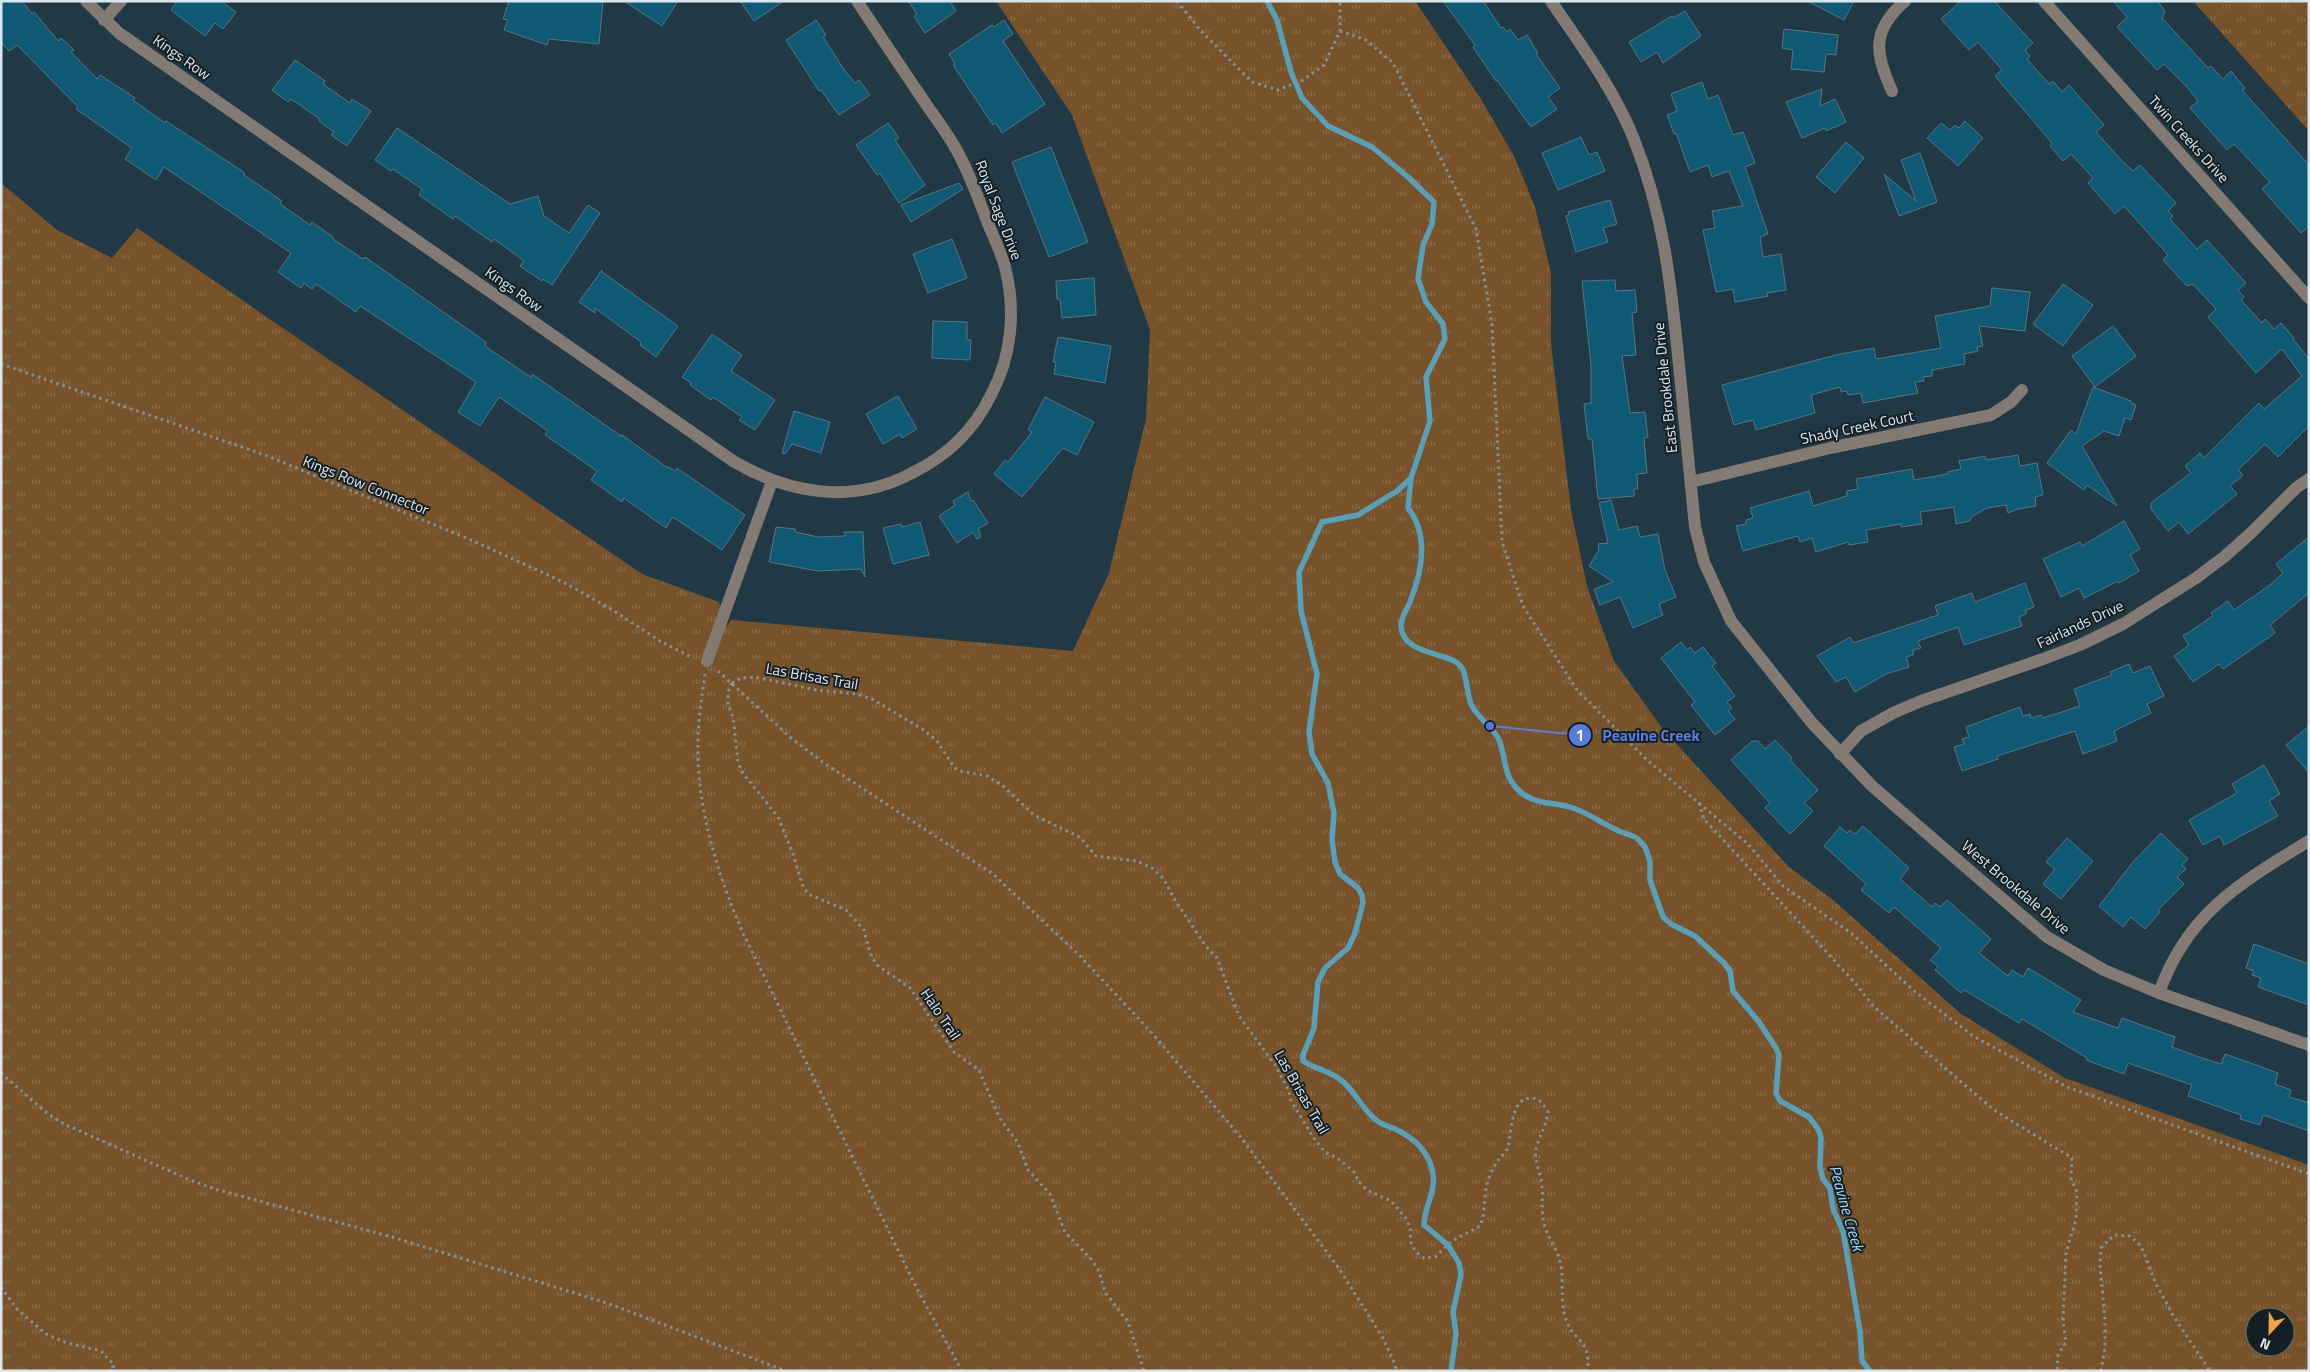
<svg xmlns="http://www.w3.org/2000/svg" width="2310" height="1372" viewBox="0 0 2310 1372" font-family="'Titillium Web',sans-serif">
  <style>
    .grass { fill: url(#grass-tufts); fill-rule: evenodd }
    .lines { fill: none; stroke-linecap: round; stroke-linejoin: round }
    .stream { stroke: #58a0ba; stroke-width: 5.5 }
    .building { fill: #0e5a75; stroke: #5a7480 }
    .path { stroke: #80939b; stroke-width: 3; stroke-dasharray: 2.5 4; stroke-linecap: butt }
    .minor { stroke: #837b73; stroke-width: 12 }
    .labels { text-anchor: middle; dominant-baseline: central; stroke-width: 4; stroke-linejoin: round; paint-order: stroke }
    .street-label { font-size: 15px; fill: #d9e7ee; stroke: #141f24 }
    .water-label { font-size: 16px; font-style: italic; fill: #97d8f6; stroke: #141f24 }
    .leader { fill: none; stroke: #557cdf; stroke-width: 2 }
    .callout-dot { fill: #557cdf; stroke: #141f24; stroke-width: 2 }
    .mark-label { font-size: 15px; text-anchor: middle; font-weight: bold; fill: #fff }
    .callout-label { font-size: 16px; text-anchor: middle; font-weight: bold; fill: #557cdf; stroke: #141f24; stroke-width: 4; stroke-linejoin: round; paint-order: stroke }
  </style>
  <defs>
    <pattern id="grass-tufts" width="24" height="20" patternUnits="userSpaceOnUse" patternTransform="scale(1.25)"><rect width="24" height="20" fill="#78532a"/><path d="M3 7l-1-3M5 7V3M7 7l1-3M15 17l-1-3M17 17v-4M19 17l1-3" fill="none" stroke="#8b6c49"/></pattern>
  </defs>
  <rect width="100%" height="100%" fill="#213944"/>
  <g class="grass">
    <path d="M996 1H1415L1481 99 1514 156 1535 207 1551 273V344L1571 510 1587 586 1614 661 1662 728 1789 867 1833 900 1961 1014 2065 1078 2309 1165V1371H1V183L57 230 112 258 137 228 642 574 719 602 727 626 731 620 1073 651 1109 573 1146 419 1150 330 1072 115ZM2255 1317H2285V1347H2255Z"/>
    <path d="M2193 1H2309V131Z"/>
  </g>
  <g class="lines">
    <g class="stream">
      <path d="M1267 1 1277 20 1291 72 1302 98 1328 126 1372 147 1408 177 1434 202 1432 224 1423 245 1418 279 1426 302 1443 324 1445 339 1426 377 1430 421 1411 478 1408 508C1430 536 1422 572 1410 602 1407 609 1400 619 1401 627 1404 658 1455 650 1463 670 1467 679 1467 694 1471 704 1476 717 1493 726 1499 740 1507 760 1502 778 1523 794 1538 805 1556 802 1573 808 1590 814 1605 825 1621 832 1627 834 1633 835 1638 839L1645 847 1650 861V880L1663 917 1671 924 1695 936 1724 963 1730 971 1733 991 1759 1022 1776 1048 1779 1055 1776 1093 1780 1101 1809 1117 1818 1129 1821 1137 1820 1167 1823 1179 1830 1188 1833 1209 1843 1231 1860 1331 1862 1361 1870 1371"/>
      <path d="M1411 478 1397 491 1358 515 1322 522 1299 572 1301 611 1317 674 1309 732 1312 754 1328 783 1334 813 1332 840 1335 862 1340 874 1358 888 1362 895 1363 903 1355 933 1348 948 1325 968 1318 982 1314 1028 1303 1055V1061C1315 1069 1330 1071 1341 1080 1355 1091 1362 1109 1376 1120 1382 1125 1391 1127 1397 1130 1414 1138 1427 1151 1432 1169 1438 1191 1424 1205 1424 1225L1448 1245 1459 1263 1461 1275 1453 1312 1456 1334 1451 1371"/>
    </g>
  </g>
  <g class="building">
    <path d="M1 1H22L32 14 34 12 58 41 61 38 74 50 71 52 97 79 100 75 123 90 135 98 133 100 165 123 166 121 245 173 244 175 282 201 280 204 310 225 312 222 333 237V239L363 259 365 257 486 342 485 346 532 378V374L621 436 622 435 665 466 676 471 677 468 745 515 722 550 673 517 666 528 624 498 622 502 591 480 597 471 545 435 548 431 499 397 480 426 458 412 476 382 360 306 356 312 316 284 312 289 304 283 301 288 278 272 291 253 164 167 156 180 125 159 132 148 76 109 78 107 17 45 9 51 1 42Z"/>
    <path d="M177 1H221L236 12 223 29 215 23 205 36 171 10Z"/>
    <path d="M509 1H603L599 44 549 39 547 45 504 30 508 20 503 19Z"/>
    <path d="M624 1H678L662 26Z"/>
    <path d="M740 1H784L754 21Z"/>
    <path d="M908 1H950L956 11 925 33 914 16 917 14Z"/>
    <path d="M1443 1H1483L1501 28 1503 27 1507 32 1510 29 1518 40 1527 35 1538 53 1536 54 1560 88 1548 97 1557 109 1531 127 1497 80 1496 81 1473 47 1475 45Z"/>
    <path d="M1807 1H1854L1844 20Z"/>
    <path d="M1961 1H1994L2033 43 2025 50 2030 56 2027 59 2049 84 2053 81 2062 92 2069 85 2104 125 2096 132 2123 162 2133 171 2140 165 2176 203 2168 211 2173 216 2170 219 2197 249 2207 240 2246 283 2238 290 2244 297 2241 300 2262 323 2265 319 2274 329 2281 323 2294 338 2293 339 2309 359V426L2278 457 2265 444 2238 470 2243 475 2230 486 2237 494 2188 534 2179 522 2168 531 2151 509V503L2191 473 2185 466 2200 453 2204 458 2259 403 2264 409 2302 376 2282 349 2256 373 2208 317 2216 309 2193 284 2187 286 2163 260 2168 255 2124 206 2115 214 2088 183 2093 178 2071 154 2063 161 2050 146 2052 143 1995 76 2002 70 1978 42 1969 50 1941 19Z"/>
    <path d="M2113 1H2158L2165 12 2162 18 2208 68 2211 66 2223 79 2231 71 2245 88 2242 90 2309 165V226L2301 233 2262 189 2270 182 2234 144 2227 150 2190 108 2198 101 2187 87 2164 64 2157 70 2117 27 2127 17Z"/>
    <path d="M1685 11 1701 36 1663 63 1657 52 1641 62 1629 42 1672 16 1673 18Z"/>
    <path d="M816 20 826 35 823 37 843 68 855 83 859 80 870 95 839 115 821 90 819 91 786 40Z"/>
    <path d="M1004 20 1013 34 1003 41 1045 104 1002 133 996 123 993 125 953 65 955 64 949 54 992 25 994 27Z"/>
    <path d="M1784 29 1838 35 1836 55 1826 54 1824 72 1791 69 1793 50 1782 48Z"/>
    <path d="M295 60 325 81 323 84 350 103 352 99 371 111 347 146 331 135 334 132 319 121 320 119 291 99 288 102 272 90Z"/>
    <path d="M1702 82 1708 99 1718 95 1733 135 1743 132 1755 163 1745 167 1768 234 1760 237 1763 257 1781 254 1786 290 1767 293 1768 296 1735 302 1733 289 1716 292 1703 230 1715 228 1712 211 1743 206 1729 171 1712 177 1708 165 1690 172 1676 133 1674 134 1667 115 1677 111 1671 94Z"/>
    <path d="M1822 89 1820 106 1835 99 1846 122 1826 131 1825 128 1802 138 1786 102Z"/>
    <path d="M1965 121 1983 138 1958 166 1927 138 1941 123 1950 130 1955 125 1959 128Z"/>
    <path d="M888 123 899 138 895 140 925 185 899 203 880 173 877 175 856 145Z"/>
    <path d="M397 128 510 204 538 196 544 216 569 233 588 205 600 213 552 285 543 279 542 281 520 266 524 261 494 239 492 242 455 216 453 219 419 195 422 189 393 169 391 171 375 160Z"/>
    <path d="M1581 137 1589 155 1597 152 1605 171 1558 190 1542 153Z"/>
    <path d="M1846 142 1864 158 1835 193 1816 177Z"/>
    <path d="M1051 147 1088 242 1049 257 1012 162Z"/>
    <path d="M1920 153 1937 202 1899 216 1884 174 1916 201 1901 160Z"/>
    <path d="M959 183 963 189 911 222 901 205Z"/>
    <path d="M1610 200 1617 224 1603 228 1608 242 1576 252 1566 216 1569 215 1568 212Z"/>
    <path d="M952 239 967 278 928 293 913 254Z"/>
    <path d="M602 270V272L678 326 656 357 640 345 641 342 595 308V313L579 302Z"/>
    <path d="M1094 278 1096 315 1062 318 1060 299H1057L1056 281Z"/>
    <path d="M1615 280 1616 291 1635 290 1637 312 1632 313 1636 355 1622 356 1630 413 1645 412 1648 437 1644 438 1647 473 1637 474 1638 489H1634V496L1598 499 1592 439H1588L1584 404 1591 403V365L1582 281Z"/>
    <path d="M2063 284 2093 305 2063 346 2033 324Z"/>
    <path d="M1992 288 2030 292 2025 331 1979 326 1983 346 1977 347 1978 351 1964 354 1965 364 1932 370V376L1923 377 1924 381 1915 382 1918 393 1863 403 1861 393 1848 395 1847 391 1841 392 1840 387 1811 395 1815 413 1756 430 1753 420 1734 425 1722 385 1840 354 1874 348 1876 359 1941 348 1935 316 1990 306Z"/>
    <path d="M933 321 967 322V340H971L970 360 932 358Z"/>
    <path d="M2113 326 2136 356 2095 387 2072 356Z"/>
    <path d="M712 334 742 355 731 371 775 400 755 430 739 420 742 417 713 397 711 400 690 385 691 383 682 377Z"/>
    <path d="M1058 337 1111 346 1105 383 1054 374 1056 362H1053Z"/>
    <path d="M2093 387 2131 401V403L2136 405 2131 420 2125 418 2119 436 2104 431 2082 446 2117 506 2087 485 2084 490 2047 463 2071 430 2076 434Z"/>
    <path d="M898 396 917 429 902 438 900 434 883 444 866 414Z"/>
    <path d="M1045 397 1094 422 1077 455 1063 448 1022 497 994 474 1005 460 1008 462 1032 432 1028 430Z"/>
    <path d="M794 411 830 422 821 453 792 444 785 454 782 453Z"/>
    <path d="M2018 455 2020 466 2037 463 2043 495 2035 497 2036 506 2018 509 2008 513 2006 505 1987 508 1971 517 1970 521 1956 524 1954 507 1920 512 1922 524 1901 527V524L1866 530 1868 542 1849 545 1848 542 1816 552 1812 538 1800 542 1798 536 1743 551 1736 526 1746 524V520L1753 518 1750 508 1809 491 1813 506 1847 496V491L1858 489 1856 479 1912 469 1914 480 1948 474 1947 472 1961 469 1959 461 1985 456 1986 460Z"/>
    <path d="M968 492 971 502 973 500 988 523 978 529 981 537 977 539 973 532 957 543 939 516 955 505 953 501Z"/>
    <path d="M1611 500 1619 530 1637 526 1640 537 1658 534 1665 570 1676 597 1659 604 1663 615 1633 628 1620 597 1600 605 1594 589 1613 582 1589 566 1599 550 1598 544 1608 543 1599 503Z"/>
    <path d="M2124 521 2140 549 2130 555 2139 571 2119 583 2118 581 2084 598 2079 588 2061 597 2043 559 2080 542 2082 546Z"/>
    <path d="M920 522 929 555 893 564 883 528 901 524 902 527Z"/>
    <path d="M776 527 795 529V532L818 537 845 536 844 532H863L865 577 861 569 818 571 769 562Z"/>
    <path d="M2309 537V593L2270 625 2275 633 2223 669 2219 664 2193 682 2174 656 2189 645 2183 636 2213 616 2211 613 2228 601 2234 610 2270 585 2283 573 2276 564Z"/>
    <path d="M2025 583 2034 607 2026 610V614L2019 617 2022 626 1964 645 1958 627 1918 641 1921 648 1913 650V655L1906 657 1909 667 1886 674 1855 692 1846 677 1836 682 1817 656 1850 637 1853 643 1938 615 1935 606 1972 593 1975 602Z"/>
    <path d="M1681 642 1687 650 1690 647 1695 653 1703 647 1716 663 1712 666 1735 696 1727 702 1732 708 1728 711 1735 719 1715 735 1691 705 1695 702 1661 658Z"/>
    <path d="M2129 664 2133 673 2150 666 2164 696 2147 704 2151 713 2114 731 2117 741 2083 754 2075 731 1997 756 1998 759 1962 771 1954 747 1964 744 1962 739 1969 737 1966 727 2020 707 2023 716 2030 714 2031 718 2041 715 2043 718 2080 706 2074 689 2112 675 2110 672Z"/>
    <path d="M2309 726V773L2286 745Z"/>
    <path d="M1775 740 1792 758 1790 760 1818 790 1804 803 1813 811 1790 834 1765 808 1770 803 1731 760 1752 741H1758L1765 749Z"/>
    <path d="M2264 765 2280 794 2269 801 2278 816 2224 845 2220 836 2203 845 2189 820 2237 793 2232 784Z"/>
    <path d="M1863 826 1909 868 1900 879 1932 907 1935 903 1940 907 1947 900 1991 939 1979 953 2008 976 2012 970 2023 977 2028 968 2081 1000 2073 1012 2118 1028 2122 1018 2175 1037 2172 1047 2202 1058 2221 1064 2225 1054 2278 1073 2275 1084 2291 1090 2289 1097 2309 1103V1131L2263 1115 2260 1125 2240 1119 2241 1115 2188 1096 2192 1085 2128 1063 2124 1074 2086 1060 2087 1058 2022 1019 2019 1023 1964 990 1961 993 1935 970 1938 966 1930 960 1941 948 1894 907 1889 913 1861 890 1866 884 1824 846 1840 827 1847 833 1850 830 1855 834Z"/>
    <path d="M2161 833 2188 859 2182 865 2186 869 2177 877 2184 884 2158 910 2160 912 2145 929 2131 917 2123 927 2099 906 2133 862Z"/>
    <path d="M2067 838 2093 861 2061 899 2043 884 2055 869 2046 862Z"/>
    <path d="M2254 944 2309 964V1005L2258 987 2261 978 2252 975 2254 971 2246 968Z"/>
  </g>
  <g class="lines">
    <g class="path">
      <path d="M1177 1 1201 31 1252 82 1278 90 1303 80 1324 65 1340 31V1"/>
      <path d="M1340 31 1366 40 1393 63 1476 229 1492 324 1502 542 1523 606 1577 690 1647 760 1748 844 1783 886 1851 933 1913 990 1973 1036 2067 1087 2309 1174"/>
      <path d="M1 364 265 455 476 542 563 582 611 609 660 641 693 658"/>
      <path d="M718 671 791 738 824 763 993 874 1079 955 1152 1033 1239 1135 1338 1267 1383 1338 1395 1364 1396 1371"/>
      <path d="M705 674C701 701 697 728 698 755 699 816 719 877 743 933L917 1289 962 1371"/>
      <path d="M732 683 741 678 755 677 816 690 857 694 872 699 924 730 937 741 954 767 960 771 987 776 1003 786 1034 815 1081 838 1096 856 1136 861 1152 868 1164 879 1173 897 1205 945 1217 958 1239 1016 1275 1065 1289 1091 1291 1101 1313 1137 1324 1151 1340 1160 1354 1172 1359 1182 1367 1190 1391 1201 1405 1217 1410 1227 1411 1243 1416 1252 1424 1258 1435 1257 1452 1241 1480 1226C1486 1212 1483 1196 1488 1181 1490 1175 1493 1168 1496 1163 1500 1157 1506 1153 1508 1147 1512 1133 1510 1098 1531 1098 1540 1098 1544 1106 1548 1112 1546 1126 1541 1133 1537 1145 1532 1159 1541 1172 1542 1186 1543 1199 1541 1211 1544 1224 1547 1237 1559 1251 1561 1266 1564 1284 1560 1303 1566 1320 1574 1343 1590 1337 1588 1371"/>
      <path d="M732 683 728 692V704L733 717 738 762 742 772 778 817 793 854 802 884 808 894 846 910 864 930 870 953 877 965 910 988 954 1052 979 1070 999 1117 1018 1143 1028 1170 1050 1194 1065 1232 1091 1259 1099 1271 1105 1292 1128 1322 1144 1371"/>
      <path d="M1699 803 1704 819 1856 984 1873 1006 1994 1110 2072 1158 2071 1179 2077 1192 2076 1219 2066 1253 2063 1321 2066 1342 2058 1355 2057 1371"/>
      <path d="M1 1073 48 1114 64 1124 190 1180 215 1189 392 1237 607 1303 786 1371"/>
      <path d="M1 1287 16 1308 46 1334 67 1343 101 1351 114 1365 112 1371"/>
      <path d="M1 1370 9 1371"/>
      <path d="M2101 1371 2105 1347V1319L2100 1265 2101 1248 2114 1235 2130 1236 2141 1246 2156 1284 2174 1317 2210 1371"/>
    </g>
    <g class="minor">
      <path d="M86 1 119 33 733 461C789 494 852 505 912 473 947 456 974 430 991 395 1012 356 1016 310 1005 267 1001 252 993 236 987 221 978 197 969 172 956 149 946 131 933 115 922 98 900 66 879 34 857 1"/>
      <path d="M1551 1C1581 45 1613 88 1633 137 1664 214 1671 284 1679 365 1684 419 1690 473 1695 527L1704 562 1731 621 1812 723 1872 786 2020 914 2047 937 2104 970 2159 993 2309 1045"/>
      <path d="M2044 1 2309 298"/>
      <path d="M104 20 121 1"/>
      <path d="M1892 91C1875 53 1871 31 1905 1"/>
      <path d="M1691 482 1830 448 1991 415 2011 402 2022 390"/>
      <path d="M707 661 772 481"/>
      <path d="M1840 754 1861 731 1893 713 1921 701 2043 659 2080 645 2123 624 2196 578 2224 557 2251 533 2296 488 2309 479"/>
      <path d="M2159 993C2187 913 2240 883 2309 841"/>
    </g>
  </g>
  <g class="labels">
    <g class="street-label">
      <text transform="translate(182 57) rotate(35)">Kings Row</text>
      <text transform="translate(2189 139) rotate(48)">Twin Creeks Drive</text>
      <text transform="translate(999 210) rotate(69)">Royal Sage Drive</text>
      <text transform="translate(514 289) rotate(35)">Kings Row</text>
      <text transform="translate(1665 388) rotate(-96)">East Brookdale Drive</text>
      <text transform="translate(1857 427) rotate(-12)">Shady Creek Court</text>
      <text transform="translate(366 485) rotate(22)">Kings Row Connector</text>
      <text transform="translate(2080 624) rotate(-25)">Fairlands Drive</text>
      <text transform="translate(812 676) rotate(10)">Las Brisas Trail</text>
      <text transform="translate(2016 887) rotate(40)">West Brookdale Drive</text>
      <text transform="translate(941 1014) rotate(56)">Halo Trail</text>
      <text transform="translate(1302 1092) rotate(60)">Las Brisas Trail</text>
    </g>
    <g class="water-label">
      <text transform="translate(1847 1208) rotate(74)">Peavine Creek</text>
    </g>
  </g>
  <path class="leader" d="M1490 726L1580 735"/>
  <g class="callout-dot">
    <circle cx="1490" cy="726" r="5"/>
    <circle cx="1580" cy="735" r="12"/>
  </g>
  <g class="mark-label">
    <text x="1580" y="741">1</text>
  </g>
  <g class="callout-label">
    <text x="1651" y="741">Peavine Creek</text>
  </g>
  <rect width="2310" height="1372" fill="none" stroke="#d9e7ee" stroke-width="5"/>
  <g transform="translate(2270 1332) rotate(202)"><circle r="24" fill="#141f24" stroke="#636f75"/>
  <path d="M0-4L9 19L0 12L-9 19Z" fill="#f4a344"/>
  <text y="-8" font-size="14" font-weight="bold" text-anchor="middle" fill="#d9e7ee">N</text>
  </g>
</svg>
